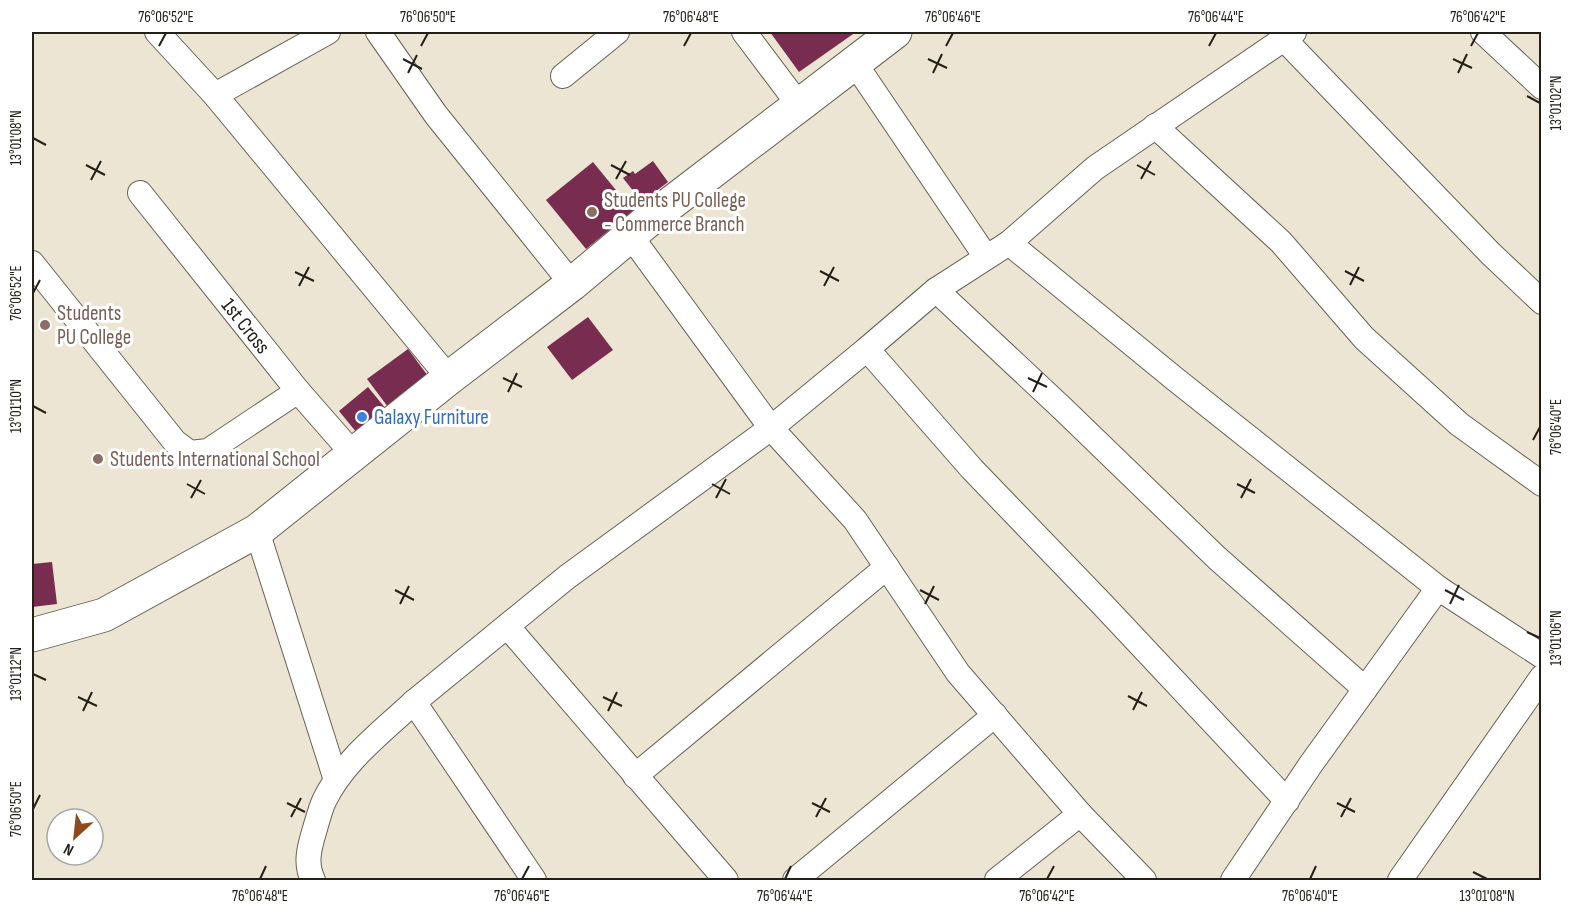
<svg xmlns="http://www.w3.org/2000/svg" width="1573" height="912" viewBox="0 0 1573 912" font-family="'Sofia Sans Condensed',sans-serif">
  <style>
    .building { fill: #782c4f }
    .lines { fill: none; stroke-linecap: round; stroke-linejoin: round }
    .street-casing { stroke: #686252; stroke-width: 26 }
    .secondary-casing { stroke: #686252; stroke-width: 35 }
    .street { stroke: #fff; stroke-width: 24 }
    .secondary { stroke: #fff; stroke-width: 33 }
    .ticks { fill: none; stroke: #232019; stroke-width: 2 }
    .education-dot { fill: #8d6e63; stroke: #fff; stroke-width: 2 }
    .shop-dot { fill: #3f7fe0; stroke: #fff; stroke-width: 2 }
    .labels { text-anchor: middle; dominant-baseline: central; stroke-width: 6; stroke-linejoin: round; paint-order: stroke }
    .education-label { font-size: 21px; fill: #785e54; stroke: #fff; text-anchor: start }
    .street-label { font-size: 21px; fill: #232019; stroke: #fff }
    .shop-label { font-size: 21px; fill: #366cbe; stroke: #fff; text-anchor: start }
    .neatline { fill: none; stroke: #232019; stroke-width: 2 }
    .ticks-label { font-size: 15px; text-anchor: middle; fill: #232019 }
  </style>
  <rect width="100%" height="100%" fill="#ece5d3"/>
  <g class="building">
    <path d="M770 32H856L799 72Z"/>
    <path d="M653 161 668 182 642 202 623 178 633 171 635 174Z"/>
    <path d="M593 162 633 211 586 249 546 200Z"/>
    <path d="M588 317 613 350 572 380 547 347Z"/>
    <path d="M408 349 428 376 388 407 367 379Z"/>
    <path d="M368 387 386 409 357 433 339 411Z"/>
    <path d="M52 562 57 604 32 607V564Z"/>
  </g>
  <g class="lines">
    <defs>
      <g id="street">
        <path d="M157 32 215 95 449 378"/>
        <path d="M378 32 436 115 572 284"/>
        <path d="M744 32 799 105"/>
        <path d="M1294 32 1095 168 1009 243 1175 379 1438 588"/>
        <path d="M1483 32 1542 87"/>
        <path d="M1284 39 1491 254 1542 302"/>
        <path d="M854 62 986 257"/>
        <path d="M563 76 617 32"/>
        <path d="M215 95 328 32"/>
        <path d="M1155 126 1281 242 1364 338 1459 424 1542 484"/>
        <path id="s1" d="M140 193 298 391 354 455"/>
        <path d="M1009 243 936 290 1063 409 1217 558 1365 689"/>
        <path d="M32 263 175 442 190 453 208 451 298 391"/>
        <path d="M936 290 867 349 972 469 1103 605 1287 801"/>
        <path d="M867 349 771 428 855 520 958 673 1080 814 1144 880"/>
        <path d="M257 531 336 780"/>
        <path d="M507 626 726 880"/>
        <path d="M635 776 887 567"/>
        <path d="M313 880C305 864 309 849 314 832 317 822 320 810 324 801 343 761 382 732 414 702"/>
        <path d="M534 880 414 702 567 577 771 428 630 235"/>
        <path d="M795 880 995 715"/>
        <path d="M997 880 1080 814"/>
        <path d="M1233 880 1311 764 1438 588 1542 656"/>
        <path d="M1400 880 1542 677"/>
      </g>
      <path id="secondary" d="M32 635 104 615 257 531 449 378 572 284 645 223 895 32"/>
    </defs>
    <use href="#street" class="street-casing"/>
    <use href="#secondary" class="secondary-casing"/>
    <use href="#street" class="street"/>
    <use href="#secondary" class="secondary"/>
  </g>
  <path class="ticks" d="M159 46 166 33M421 46 428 33M684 46 691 33M946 46 953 33M1209 46 1216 33M1471 46 1478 33M403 59 422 69M928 59 947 68M1453 59 1472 68M408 73 417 55M933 73 942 54M1458 73 1467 54M1527 96 1540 103M33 138 46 145M86 165 105 175M611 165 630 175M1137 165 1155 175M616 179 626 161M1141 179 1151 161M91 180 101 161M820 271 839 281M1345 271 1364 281M295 272 314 281M1350 285 1359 267M299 286 309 267M824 286 834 267M33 293 40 280M503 378 522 387M1028 378 1047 387M508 392 517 373M1033 392 1042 373M33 406 46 413M1533 440 1540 427M187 484 205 494M712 484 730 494M1237 484 1255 493M191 498 201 480M716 498 726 479M1241 498 1251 479M395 590 414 600M920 590 939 600M1445 590 1464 600M400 604 409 586M925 604 934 586M1450 604 1459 585M1527 632 1540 638M33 674 46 680M1128 696 1147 706M78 697 97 706M603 697 622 706M1133 710 1142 692M83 711 92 692M608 711 617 692M287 803 305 812M812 803 830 812M1337 803 1355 812M33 809 40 795M291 817 301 798M816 817 826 798M1341 817 1351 798M1473 872 1487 879M260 879 266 866M522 879 529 866M785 879 791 866M1047 879 1054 866M1310 879 1316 866"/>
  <g class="education-dot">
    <circle cx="592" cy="212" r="6"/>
    <circle cx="45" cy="325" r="6"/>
    <circle cx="98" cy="459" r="6"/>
  </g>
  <circle class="shop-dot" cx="362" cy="417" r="6"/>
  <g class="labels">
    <g class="education-label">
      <text x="604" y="200">Students PU College<tspan x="604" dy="24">- Commerce Branch</tspan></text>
      <text x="57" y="313">Students<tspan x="57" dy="24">PU College</tspan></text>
      <text x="110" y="459">Students International School</text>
    </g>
    <g class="street-label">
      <text stroke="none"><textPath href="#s1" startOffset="170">1st Cross</textPath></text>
    </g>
    <g class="shop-label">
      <text x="374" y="417">Galaxy Furniture</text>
    </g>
  </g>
  <rect width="1573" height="912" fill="none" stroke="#ffffff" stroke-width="66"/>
  <g transform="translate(75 837) rotate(207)"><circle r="28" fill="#ffffff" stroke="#a7a6a3" stroke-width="1.5"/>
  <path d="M0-4.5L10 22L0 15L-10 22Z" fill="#8e4a1d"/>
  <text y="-9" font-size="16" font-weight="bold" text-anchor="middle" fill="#232019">N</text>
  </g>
  <rect x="33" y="33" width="1507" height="846" class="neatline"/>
  <g class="ticks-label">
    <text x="166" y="22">76°06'52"E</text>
    <text x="428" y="22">76°06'50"E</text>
    <text x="691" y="22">76°06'48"E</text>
    <text x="953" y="22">76°06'46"E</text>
    <text x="1216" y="22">76°06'44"E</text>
    <text x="1478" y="22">76°06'42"E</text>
    <text transform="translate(1556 103) rotate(-90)" y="5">13°01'02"N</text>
    <text transform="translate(16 138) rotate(-90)" y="5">13°01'08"N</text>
    <text transform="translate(16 293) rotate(-90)" y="5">76°06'52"E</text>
    <text transform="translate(16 406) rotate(-90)" y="5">13°01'10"N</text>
    <text transform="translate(1556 427) rotate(-90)" y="5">76°06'40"E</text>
    <text transform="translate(1556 638) rotate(-90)" y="5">13°01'06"N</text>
    <text transform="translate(16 674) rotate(-90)" y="5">13°01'12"N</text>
    <text transform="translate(16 809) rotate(-90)" y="5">76°06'50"E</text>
    <text x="260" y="901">76°06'48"E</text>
    <text x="522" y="901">76°06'46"E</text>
    <text x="785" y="901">76°06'44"E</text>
    <text x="1047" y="901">76°06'42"E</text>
    <text x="1310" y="901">76°06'40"E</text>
    <text x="1487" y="901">13°01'08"N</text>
  </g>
</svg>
